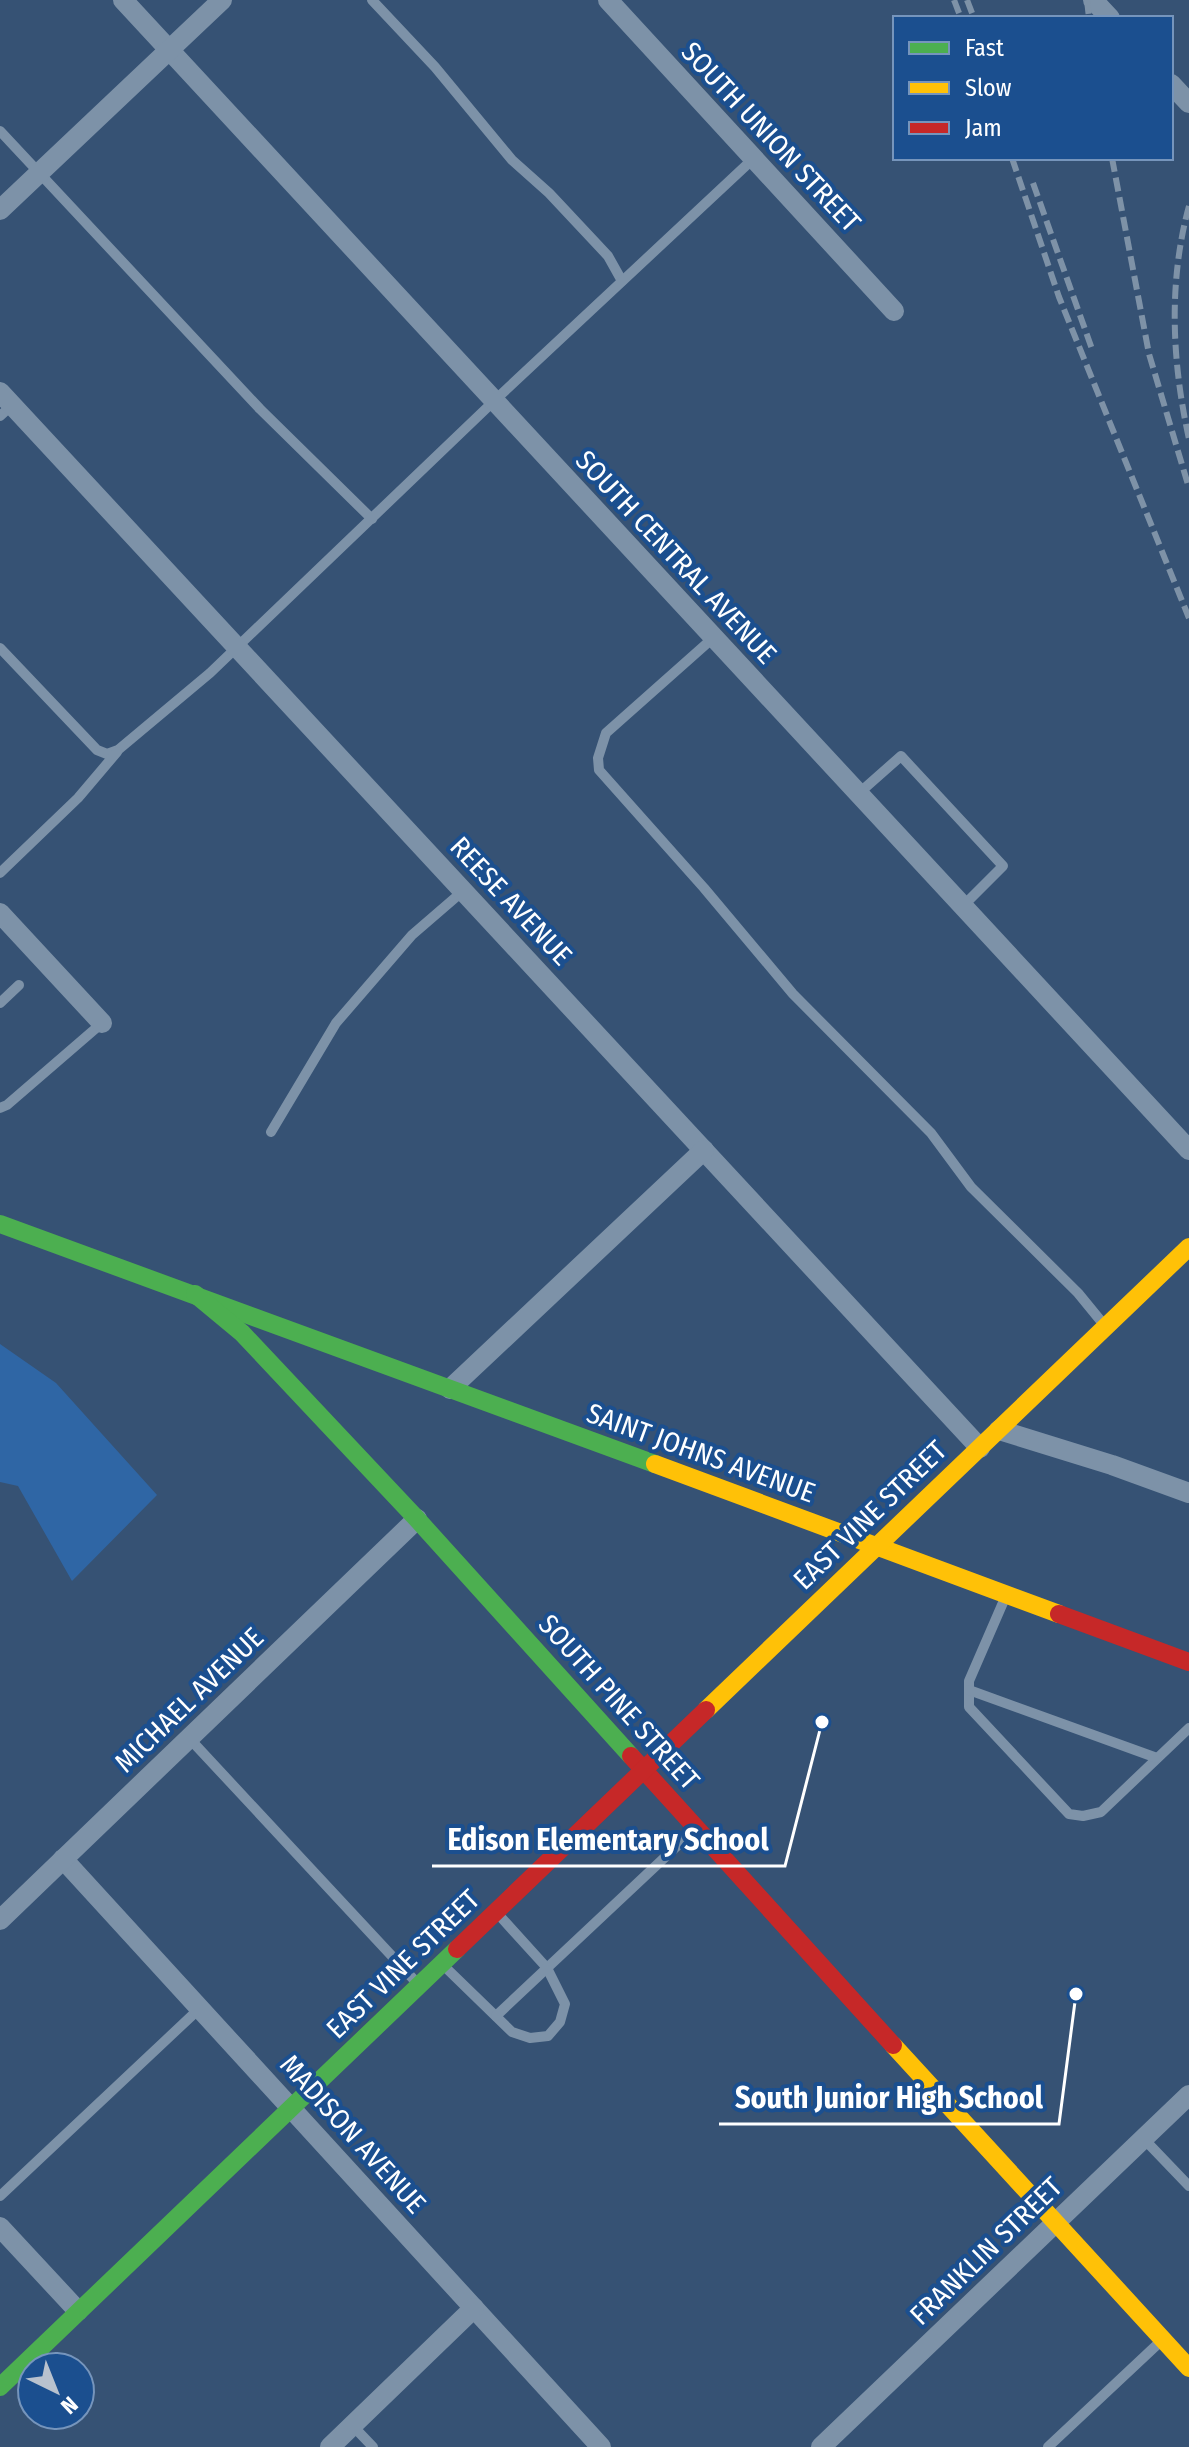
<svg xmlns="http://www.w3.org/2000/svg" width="1189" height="2447" viewBox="0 0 1189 2447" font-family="'Fira Sans Condensed',sans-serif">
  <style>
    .green { fill: #2f66a5 }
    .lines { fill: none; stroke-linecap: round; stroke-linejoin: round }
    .lane { stroke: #7d92a8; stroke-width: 10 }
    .street { stroke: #7d92a8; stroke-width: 20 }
    .fast { stroke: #4caf50; stroke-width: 18 }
    .slow { stroke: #ffc107; stroke-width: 18 }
    .jam { stroke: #c62828; stroke-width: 18 }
    .rail { stroke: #7e92a7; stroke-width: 6; stroke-dasharray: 14 6; stroke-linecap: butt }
    .labels { text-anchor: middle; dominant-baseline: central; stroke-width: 8; stroke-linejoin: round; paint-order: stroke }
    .street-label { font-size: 28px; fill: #fff; stroke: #1b4f8f }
    .leader { fill: none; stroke: #fff; stroke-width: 3 }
    .callout-dot { fill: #fff; stroke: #1b4f8f; stroke-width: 3 }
    .callout-label { font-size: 30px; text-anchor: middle; font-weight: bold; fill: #fff; stroke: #1b4f8f; stroke-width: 8; stroke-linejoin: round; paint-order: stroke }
  </style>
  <rect width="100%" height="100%" fill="#365274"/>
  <path class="green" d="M0 1344 56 1383 157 1495 72 1581 18 1486 0 1482Z"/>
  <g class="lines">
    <g class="lane">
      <path d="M372 0 435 67 512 160 549 193 608 256 622 281"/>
      <path d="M0 131 260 409 372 519"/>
      <path d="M0 416 12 405"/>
      <path d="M713 638 606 733 598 758 599 770 704 888 793 994 931 1133 971 1187 1078 1293 1105 1326"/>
      <path d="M0 648 97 750 107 754 118 750 210 673 494 401 753 159"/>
      <path d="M858 794 901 756 1003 866 963 906"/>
      <path d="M0 873 78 798 117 752"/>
      <path d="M0 1003 19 985"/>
      <path d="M0 1108 7 1105 102 1023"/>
      <path d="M271 1132 336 1023 412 935 463 891"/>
      <path d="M1005 1598 969 1681V1707L1069 1814 1083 1816 1101 1812 1189 1728"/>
      <path d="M969 1690 1157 1758"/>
      <path d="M189 1738 417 1983"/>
      <path d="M443 1965 512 2032 530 2038 548 2036 560 2022 565 2004 547 1968 498 1914"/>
      <path d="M496 2016 694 1830"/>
      <path d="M1143 2138 1189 2186"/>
      <path d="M0 2196 200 2008"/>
      <path d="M352 2425 373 2447"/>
      <path d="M1048 2447 1161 2341"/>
    </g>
    <g class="street">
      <path d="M123 0 1189 1150"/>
      <path d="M608 0 894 311"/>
      <path d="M1093 0 1110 18"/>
      <path d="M1171 84 1189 103"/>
      <path d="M0 210 222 0"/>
      <path d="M0 392 980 1448"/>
      <path d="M0 913 102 1023"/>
      <path d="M450 1389 704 1150"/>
      <path d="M999 1430 1112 1465 1189 1493"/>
      <path d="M63 1859 601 2447"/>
      <path d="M0 1920 417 1519"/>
      <path d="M0 2227 78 2311"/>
      <path d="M330 2447 474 2308"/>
      <path d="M821 2447 1189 2095"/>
    </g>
    <g class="fast">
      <path d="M0 1224 655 1464"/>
      <path d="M195 1294 242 1333 417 1519 631 1756"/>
      <path d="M0 2387 457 1949"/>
    </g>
    <g class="slow">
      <path d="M655 1464 1059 1614"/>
      <path d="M706 1710 1189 1247"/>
      <path d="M893 2045 1189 2368"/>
    </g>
    <g class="jam">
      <path d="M1059 1614 1189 1662"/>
      <path d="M631 1756 893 2045"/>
      <path d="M457 1949 706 1710"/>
    </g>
    <g class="rail">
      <path d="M954 0 961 18"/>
      <path d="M967 0 974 18"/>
      <path d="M1087 0 1089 18"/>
      <path d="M1012 158 1059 297 1189 618"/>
      <path d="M1112 158 1149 354 1189 488"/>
      <path d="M1033 183 1092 349"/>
      <path d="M1189 206C1168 283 1172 362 1189 439"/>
    </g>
  </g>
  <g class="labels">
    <g class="street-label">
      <text transform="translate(771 137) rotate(47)">SOUTH UNION STREET</text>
      <text transform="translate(676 557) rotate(47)">SOUTH CENTRAL AVENUE</text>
      <text transform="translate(511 901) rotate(47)">REESE AVENUE</text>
      <text transform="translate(701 1453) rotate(20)">SAINT JOHNS AVENUE</text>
      <text transform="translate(870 1515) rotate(-44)">EAST VINE STREET</text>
      <text transform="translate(189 1700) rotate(-44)">MICHAEL AVENUE</text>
      <text transform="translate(619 1702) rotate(48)">SOUTH PINE STREET</text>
      <text transform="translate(403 1964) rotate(-44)">EAST VINE STREET</text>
      <text transform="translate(353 2134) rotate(48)">MADISON AVENUE</text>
      <text transform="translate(986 2251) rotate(-44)">FRANKLIN STREET</text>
    </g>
  </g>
  <path class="leader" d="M822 1722L785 1866H432M1076 1994L1059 2124H719"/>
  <g class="callout-dot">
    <circle cx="822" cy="1722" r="8"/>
    <circle cx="1076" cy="1994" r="8"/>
  </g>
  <g class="callout-label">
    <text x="608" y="1850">Edison Elementary School</text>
    <text x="889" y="2108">South Junior High School</text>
  </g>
  <rect x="893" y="16" width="280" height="144" fill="#1b4f8f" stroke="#7695bc" stroke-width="2"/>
  <rect x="909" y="42" width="40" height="12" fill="#4caf50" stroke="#7695bc" stroke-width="2"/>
  <text x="965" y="56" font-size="24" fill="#ffffff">Fast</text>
  <rect x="909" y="82" width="40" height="12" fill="#ffc107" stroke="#7695bc" stroke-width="2"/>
  <text x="965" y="96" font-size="24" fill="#ffffff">Slow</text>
  <rect x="909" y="122" width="40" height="12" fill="#c62828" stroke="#7695bc" stroke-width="2"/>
  <text x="965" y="136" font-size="24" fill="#ffffff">Jam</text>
  <g transform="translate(56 2391) rotate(137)"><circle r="38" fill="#1b4f8f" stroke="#7695bc" stroke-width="2"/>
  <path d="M0-6L14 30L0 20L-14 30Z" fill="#b9c2ce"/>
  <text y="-12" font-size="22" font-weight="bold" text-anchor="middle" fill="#ffffff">N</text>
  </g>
</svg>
